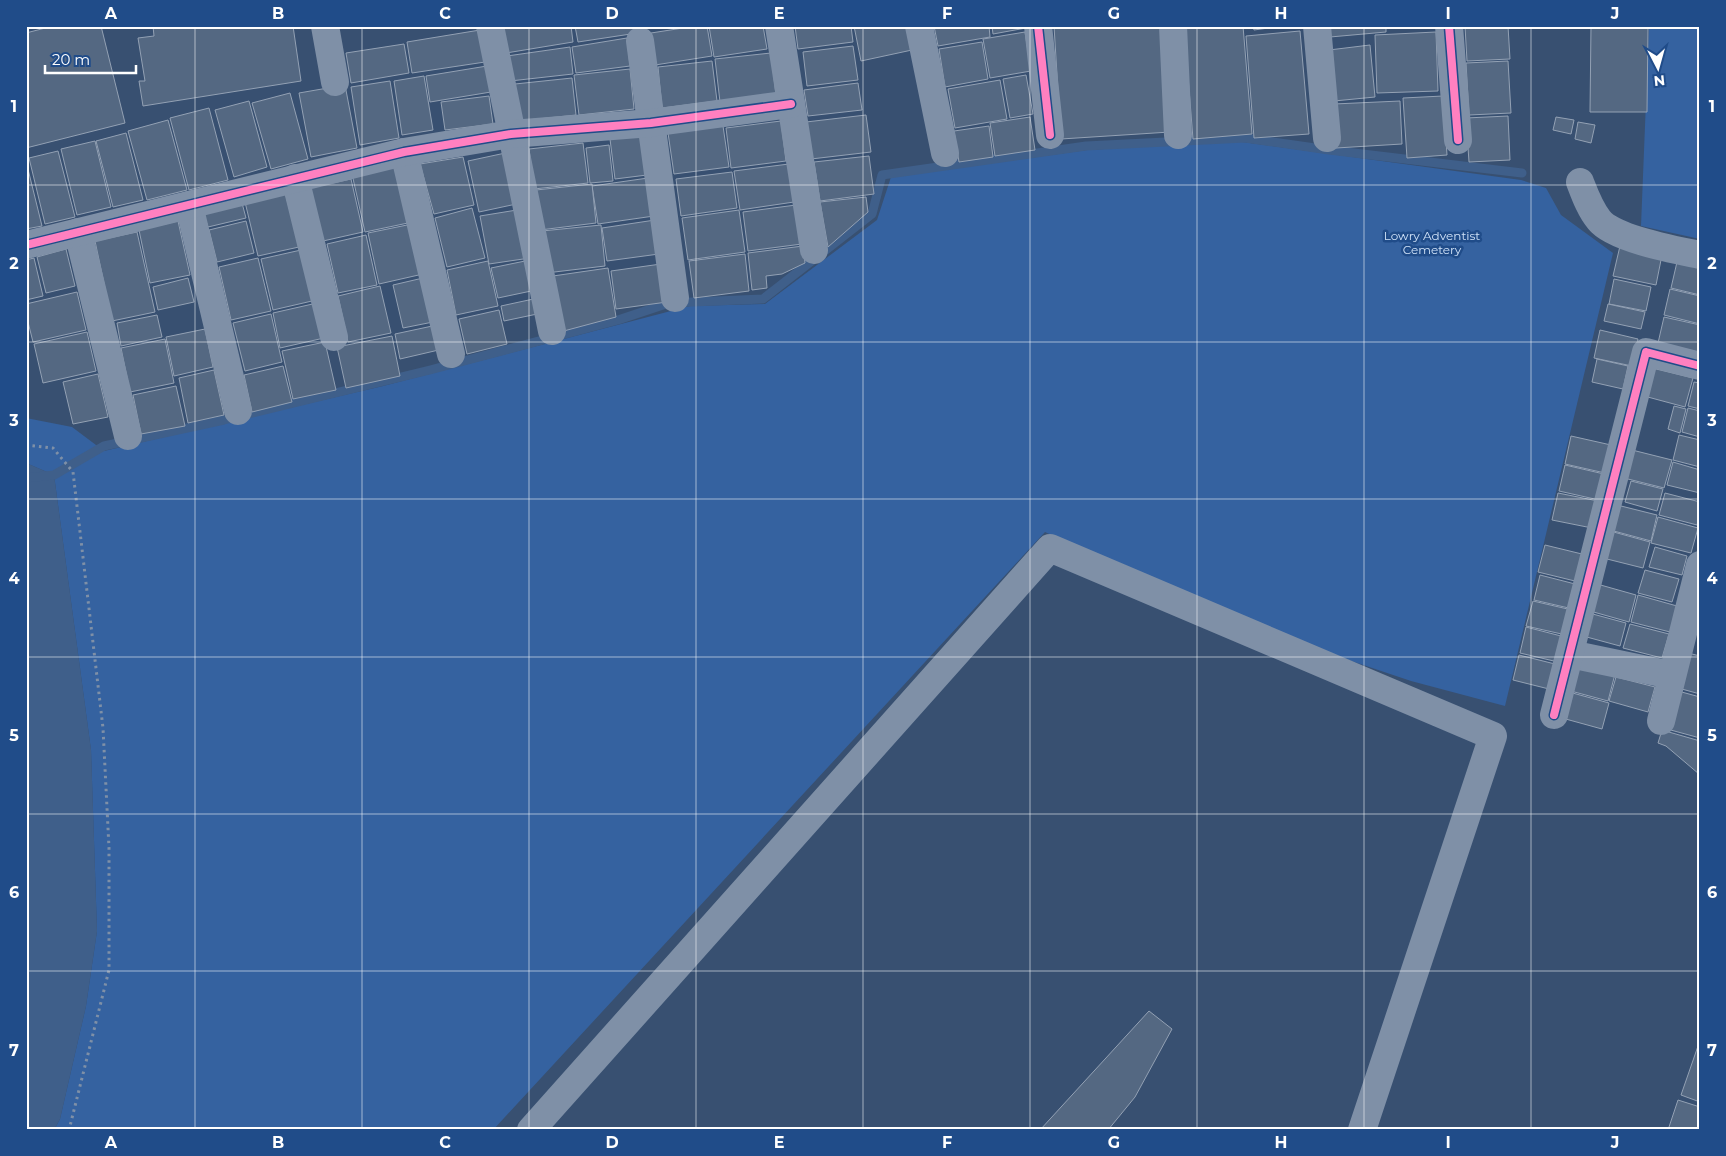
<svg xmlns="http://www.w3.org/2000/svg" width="1726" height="1156" viewBox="0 0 1726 1156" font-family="Montserrat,sans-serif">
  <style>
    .green { fill: #3562a0 }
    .water { fill: #3f5f8a }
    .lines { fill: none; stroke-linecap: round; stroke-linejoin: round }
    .stream { stroke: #3f5f8a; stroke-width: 9 }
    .building { fill: #546882; stroke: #93a1b4 }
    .path { stroke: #7f90a7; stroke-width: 3; stroke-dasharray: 2.5 4; stroke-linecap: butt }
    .minor { stroke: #7f90a7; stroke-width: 28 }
    .cycleway-casing { stroke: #204c89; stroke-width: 11 }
    .cycleway { stroke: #ff80c0; stroke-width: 8 }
    .grid { fill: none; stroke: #fff; stroke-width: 1; stroke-opacity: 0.55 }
    .labels { text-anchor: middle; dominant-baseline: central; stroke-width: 5; stroke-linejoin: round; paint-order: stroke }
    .park-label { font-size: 12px; fill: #d0e2f8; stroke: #204c89 }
    .neatline { fill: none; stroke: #fff; stroke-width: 2 }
    .grid-label { font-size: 16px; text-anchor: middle; font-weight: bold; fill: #fff }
  </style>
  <rect width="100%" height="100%" fill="#385071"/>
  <g class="green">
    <path d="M1649 26H1700V239L1641 226Z"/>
    <path d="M1235 141 1521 180 1546 188 1561 215 1613 253 1505 706 1411 681 1253 628 1045 532 493 1130H54L60 1119 86 1006 97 931 91 750 54 475 26 463V418L72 427 104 451 383 386 690 306 765 304 877 220 891 177 1087 150Z"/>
  </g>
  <path class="water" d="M26 463 54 475 91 750 97 931 86 1006 60 1119 54 1130H26Z"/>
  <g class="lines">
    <path class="stream" d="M26 478 54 475 104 446 224 420 430 370 618 320 669 303 763 299 872 214 882 175 1086 146 1245 138 1329 150 1522 173"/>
  </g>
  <g class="building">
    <path d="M53 26H101L125 123 26 148V33Z"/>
    <path d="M153 26H293L301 81 143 106 139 81H145L138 38 154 36Z"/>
    <path d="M502 26H571L573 42 506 53Z"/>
    <path d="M575 26H643L644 32 578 42Z"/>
    <path d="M696 26H707L712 56 655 65 651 33Z"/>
    <path d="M709 26H763L767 49 714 57Z"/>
    <path d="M795 26H851L853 42 798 49Z"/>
    <path d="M854 26H907L912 50 861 61Z"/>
    <path d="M934 26H989L990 37 938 46Z"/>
    <path d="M992 26H1026V28L993 34Z"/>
    <path d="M1054 26H1163L1170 132 1061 139Z"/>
    <path d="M1184 26H1243L1252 134 1193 139Z"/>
    <path d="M1253 26H1283L1254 30Z"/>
    <path d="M1329 26H1386V32L1330 37Z"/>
    <path d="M1465 26H1508L1510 59 1467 61Z"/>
    <path d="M1591 26H1648L1647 112H1590Z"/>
    <path d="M480 30 485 62 412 73 407 42Z"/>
    <path d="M1300 31 1309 134 1254 138 1246 36Z"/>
    <path d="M1025 32 1031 71 990 78 983 39Z"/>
    <path d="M1436 32 1438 91 1377 93 1375 35Z"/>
    <path d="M627 38 630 66 576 73 572 47Z"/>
    <path d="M982 42 988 79 945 87 939 49Z"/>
    <path d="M404 44 409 73 351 83 346 53Z"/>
    <path d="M1370 45 1375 97 1334 101 1329 50Z"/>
    <path d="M853 46 858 80 807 86 803 52Z"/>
    <path d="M570 47 573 74 510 81 507 56Z"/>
    <path d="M771 53 776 95 720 102 715 59Z"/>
    <path d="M712 61 717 101 662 108 658 67Z"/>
    <path d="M1508 61 1511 113 1469 115 1466 63Z"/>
    <path d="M487 66 491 92 430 102 426 76Z"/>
    <path d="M630 69 634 109 579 115 574 75Z"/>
    <path d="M1026 75 1033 114 1010 118 1003 79Z"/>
    <path d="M424 76 433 130 402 135 394 81Z"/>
    <path d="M572 78 576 115 518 121 515 84Z"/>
    <path d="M1000 80 1007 119 955 128 948 89Z"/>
    <path d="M390 81 399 138 360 145 351 87Z"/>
    <path d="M858 83 862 110 808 116 804 90Z"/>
    <path d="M345 85 357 148 311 157 299 93Z"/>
    <path d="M290 93 308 159 271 169 252 103Z"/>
    <path d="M489 96 493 124 445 130 441 102Z"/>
    <path d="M1443 96 1447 155 1407 158 1403 98Z"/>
    <path d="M249 101 267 167 234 177 215 110Z"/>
    <path d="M1400 101 1402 144 1336 148 1334 104Z"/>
    <path d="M209 108 228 180 189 190 170 118Z"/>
    <path d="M866 115 871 152 811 159 806 122Z"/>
    <path d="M1508 116 1510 160 1469 162 1466 118Z"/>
    <path d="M1030 117 1035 150 995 156 990 123Z"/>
    <path d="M1556 117 1574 120 1571 134 1553 130Z"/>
    <path d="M168 120 187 190 147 200 128 131Z"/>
    <path d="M781 121 786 161 731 168 726 128Z"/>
    <path d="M1578 122 1595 125 1591 143 1575 139Z"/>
    <path d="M723 126 729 167 674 174 668 133Z"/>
    <path d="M989 126 993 157 959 162 954 131Z"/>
    <path d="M126 133 143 200 113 207 96 141Z"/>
    <path d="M642 135 647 175 615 179 610 139Z"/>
    <path d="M95 141 111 207 77 215 61 149Z"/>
    <path d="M583 143 588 183 534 189 529 149Z"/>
    <path d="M609 145 613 181 590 183 586 148Z"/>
    <path d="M58 151 75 217 45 224 29 158Z"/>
    <path d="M510 152 521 203 479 212 468 161Z"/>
    <path d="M869 156 874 194 820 201 814 162Z"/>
    <path d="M463 157 474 205 434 214 420 164Z"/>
    <path d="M26 161 42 226 26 229Z"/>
    <path d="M789 164 794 202 740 210 734 171Z"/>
    <path d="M395 165 408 223 365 232 352 174Z"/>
    <path d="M732 172 737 208 681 216 676 179Z"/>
    <path d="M648 178 654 216 598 224 592 186Z"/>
    <path d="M351 179 363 232 323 241 310 188Z"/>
    <path d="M592 184 596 223 540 230 536 190Z"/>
    <path d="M285 192 299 247 258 256 245 202Z"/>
    <path d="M866 197 868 212 828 247 820 202Z"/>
    <path d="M242 203 246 218 208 227 203 212Z"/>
    <path d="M796 205 802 244 748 251 743 212Z"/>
    <path d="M472 208 485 258 447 267 435 218Z"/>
    <path d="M523 209 530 258 489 264 480 216Z"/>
    <path d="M739 210 745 252 688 260 682 218Z"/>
    <path d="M655 220 659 254 607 261 602 228Z"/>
    <path d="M178 221 190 275 150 283 139 230Z"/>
    <path d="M246 221 254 253 217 262 209 230Z"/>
    <path d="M412 224 423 274 379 284 368 233Z"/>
    <path d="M601 225 605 266 546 273 542 231Z"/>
    <path d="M137 232 155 312 112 321 95 241Z"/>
    <path d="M366 235 377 285 338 293 327 244Z"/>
    <path d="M803 246 805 263 782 274 766 276 767 288 752 290 748 253Z"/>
    <path d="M1620 246 1662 255 1656 285 1613 276Z"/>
    <path d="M66 249 75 286 46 293 37 257Z"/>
    <path d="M301 250 312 301 273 310 261 259Z"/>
    <path d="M745 254 749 291 694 298 689 261Z"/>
    <path d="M34 258 43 296 26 300V260Z"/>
    <path d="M258 258 271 311 231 320 219 267Z"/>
    <path d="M530 260 536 290 498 298 491 268Z"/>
    <path d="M488 261 498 306 456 315 447 270Z"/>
    <path d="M1677 262 1700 267V295L1671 288Z"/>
    <path d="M661 264 667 302 616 309 611 271Z"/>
    <path d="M608 268 616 317 560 332 546 277Z"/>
    <path d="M188 278 194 302 158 310 153 287Z"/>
    <path d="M423 278 433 322 403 328 393 285Z"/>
    <path d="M1614 279 1651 287 1646 311 1609 304Z"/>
    <path d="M380 286 391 333 348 342 338 296Z"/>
    <path d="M1670 289 1700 296V324L1664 315Z"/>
    <path d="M77 292 86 330 33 342 26 314V304Z"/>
    <path d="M538 298 542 313 504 321 501 306Z"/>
    <path d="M317 303 324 338 280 348 273 313Z"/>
    <path d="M1608 304 1645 312 1641 329 1604 321Z"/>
    <path d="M499 310 507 344 467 354 459 319Z"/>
    <path d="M271 314 282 362 245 371 233 323Z"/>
    <path d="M157 315 162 337 121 346 117 323Z"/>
    <path d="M1664 317 1700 325V345L1698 352 1658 343Z"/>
    <path d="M437 325 443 349 400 359 395 334Z"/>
    <path d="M205 329 213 367 174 376 166 337Z"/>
    <path d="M1600 330 1638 339 1632 366 1594 358Z"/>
    <path d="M87 332 96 371 43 383 34 344Z"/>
    <path d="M392 336 400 376 346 388 337 347Z"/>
    <path d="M165 339 174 383 130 392 121 348Z"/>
    <path d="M325 342 336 390 293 399 282 351Z"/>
    <path d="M1597 359 1628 366 1623 389 1592 382Z"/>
    <path d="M283 366 292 402 252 412 244 375Z"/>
    <path d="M1652 368 1693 378 1685 407 1644 396Z"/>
    <path d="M214 370 224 415 188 423 179 378Z"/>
    <path d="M98 374 108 417 73 424 63 382Z"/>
    <path d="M1694 382 1700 383V409L1688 406Z"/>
    <path d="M176 386 185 426 141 434 133 395Z"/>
    <path d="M1674 406 1686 409 1680 433 1668 429Z"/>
    <path d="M1688 408 1700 411V437L1682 432Z"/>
    <path d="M1679 435 1700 440V467L1673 460Z"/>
    <path d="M1571 436 1611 445 1605 473 1565 464Z"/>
    <path d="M1632 450 1672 460 1664 488 1624 478Z"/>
    <path d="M1673 462 1700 470V493L1667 485Z"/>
    <path d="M1565 465 1604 474 1599 500 1559 491Z"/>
    <path d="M1631 481 1663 489 1657 511 1625 502Z"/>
    <path d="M1558 493 1598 501 1592 528 1552 520Z"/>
    <path d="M1665 493 1700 502V513L1697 525 1659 515Z"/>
    <path d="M1617 505 1657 515 1651 541 1610 530Z"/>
    <path d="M1658 517 1698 528 1691 553 1651 543Z"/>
    <path d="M1610 531 1650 542 1643 568 1603 558Z"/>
    <path d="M1545 545 1586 555 1579 582 1538 572Z"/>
    <path d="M1655 547 1687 556 1682 575 1649 567Z"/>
    <path d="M1645 570 1679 579 1672 602 1638 593Z"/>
    <path d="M1540 575 1579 585 1573 609 1534 600Z"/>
    <path d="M1597 584 1636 595 1629 622 1590 611Z"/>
    <path d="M1638 595 1677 606 1670 632 1631 622Z"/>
    <path d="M1533 601 1572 610 1566 635 1526 626Z"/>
    <path d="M1589 613 1626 623 1620 646 1583 636Z"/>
    <path d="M1630 624 1669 634 1662 658 1623 648Z"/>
    <path d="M1526 627 1565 637 1558 662 1520 653Z"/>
    <path d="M1688 653 1700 656V694L1678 688Z"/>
    <path d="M1519 655 1559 665 1553 690 1513 680Z"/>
    <path d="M1575 663 1615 674 1608 701 1567 690Z"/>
    <path d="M1616 677 1655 687 1648 712 1609 701Z"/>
    <path d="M1678 691 1700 697V738L1667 729Z"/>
    <path d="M1569 692 1609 703 1602 729 1562 718Z"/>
    <path d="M1662 730 1700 741 1699 774 1666 746 1658 743Z"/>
    <path d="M1149 1011 1172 1029 1135 1097 1108 1130H1040Z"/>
    <path d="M1698 1046H1700V1102L1681 1095Z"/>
    <path d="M1678 1100 1700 1107V1130H1668Z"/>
  </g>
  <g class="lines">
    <path class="path" d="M26 445 53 448 73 472 103 728 109 848V970L69 1130"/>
    <g class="minor">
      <path d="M325 26 335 82"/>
      <path d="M490 26 552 331"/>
      <path d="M779 26 814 250"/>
      <path d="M919 26 945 153"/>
      <path d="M1038 26 1050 135"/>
      <path d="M1173 26 1178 135"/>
      <path d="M1317 26 1327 138"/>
      <path d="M1449 26 1458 140"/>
      <path d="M640 41 675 298"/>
      <path d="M404 152 451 354"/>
      <path d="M295 178 334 337"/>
      <path d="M1580 182C1585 195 1590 209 1599 220 1614 239 1676 250 1700 255"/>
      <path d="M189 205 238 411"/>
      <path d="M78 232 128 436"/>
      <path d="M26 245 404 152 511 134 651 123 791 104"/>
      <path d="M1570 654 1671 675"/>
      <path d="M1554 715 1646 352 1700 366"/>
      <path d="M1661 721 1700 565"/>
      <path d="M531 1130 1050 548 1493 736 1362 1130"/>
    </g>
    <defs>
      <g id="cycleway">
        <path d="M1038 26 1050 135"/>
        <path d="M1449 26 1458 140"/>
        <path d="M26 245 404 152 511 134 651 123 791 104"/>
        <path d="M1554 715 1646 352 1700 366"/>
      </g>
    </defs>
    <use href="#cycleway" class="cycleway-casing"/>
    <use href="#cycleway" class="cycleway"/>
  </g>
  <path class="grid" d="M195 26V1130M362 26V1130M529 26V1130M696 26V1130M863 26V1130M1030 26V1130M1197 26V1130M1364 26V1130M1531 26V1130M26 185H1700M26 342H1700M26 499H1700M26 657H1700M26 814H1700M26 971H1700"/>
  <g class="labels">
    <g class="park-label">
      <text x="1432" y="235">Lowry Adventist<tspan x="1432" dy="14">Cemetery</tspan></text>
    </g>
  </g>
  <rect width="1726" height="1156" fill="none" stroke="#204c89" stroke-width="55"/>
  <g transform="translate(1658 68) rotate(174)" stroke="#204c89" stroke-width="4" paint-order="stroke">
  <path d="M0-4L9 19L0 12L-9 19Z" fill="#ffffff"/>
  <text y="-8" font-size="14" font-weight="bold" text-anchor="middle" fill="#ffffff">N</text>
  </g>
  <path d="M45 65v8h91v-8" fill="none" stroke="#ffffff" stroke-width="2.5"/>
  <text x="52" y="65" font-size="15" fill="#ffffff" stroke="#204c89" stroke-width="4" paint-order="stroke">20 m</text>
  <rect x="28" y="28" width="1670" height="1100" class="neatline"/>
  <g class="grid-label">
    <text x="111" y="19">A</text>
    <text x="278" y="19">B</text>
    <text x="445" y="19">C</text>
    <text x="612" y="19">D</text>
    <text x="779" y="19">E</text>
    <text x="947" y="19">F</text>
    <text x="1114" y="19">G</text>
    <text x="1281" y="19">H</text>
    <text x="1448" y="19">I</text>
    <text x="1615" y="19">J</text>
    <text x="14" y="112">1</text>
    <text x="1712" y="112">1</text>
    <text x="14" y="269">2</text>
    <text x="1712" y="269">2</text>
    <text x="14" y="426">3</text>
    <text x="1712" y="426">3</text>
    <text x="14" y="584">4</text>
    <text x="1712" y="584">4</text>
    <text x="14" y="741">5</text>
    <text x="1712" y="741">5</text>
    <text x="14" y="898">6</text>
    <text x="1712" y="898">6</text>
    <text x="14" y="1056">7</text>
    <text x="1712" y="1056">7</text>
    <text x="111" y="1148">A</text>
    <text x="278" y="1148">B</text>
    <text x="445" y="1148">C</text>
    <text x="612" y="1148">D</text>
    <text x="779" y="1148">E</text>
    <text x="947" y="1148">F</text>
    <text x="1114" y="1148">G</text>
    <text x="1281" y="1148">H</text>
    <text x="1448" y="1148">I</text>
    <text x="1615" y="1148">J</text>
  </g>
</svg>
